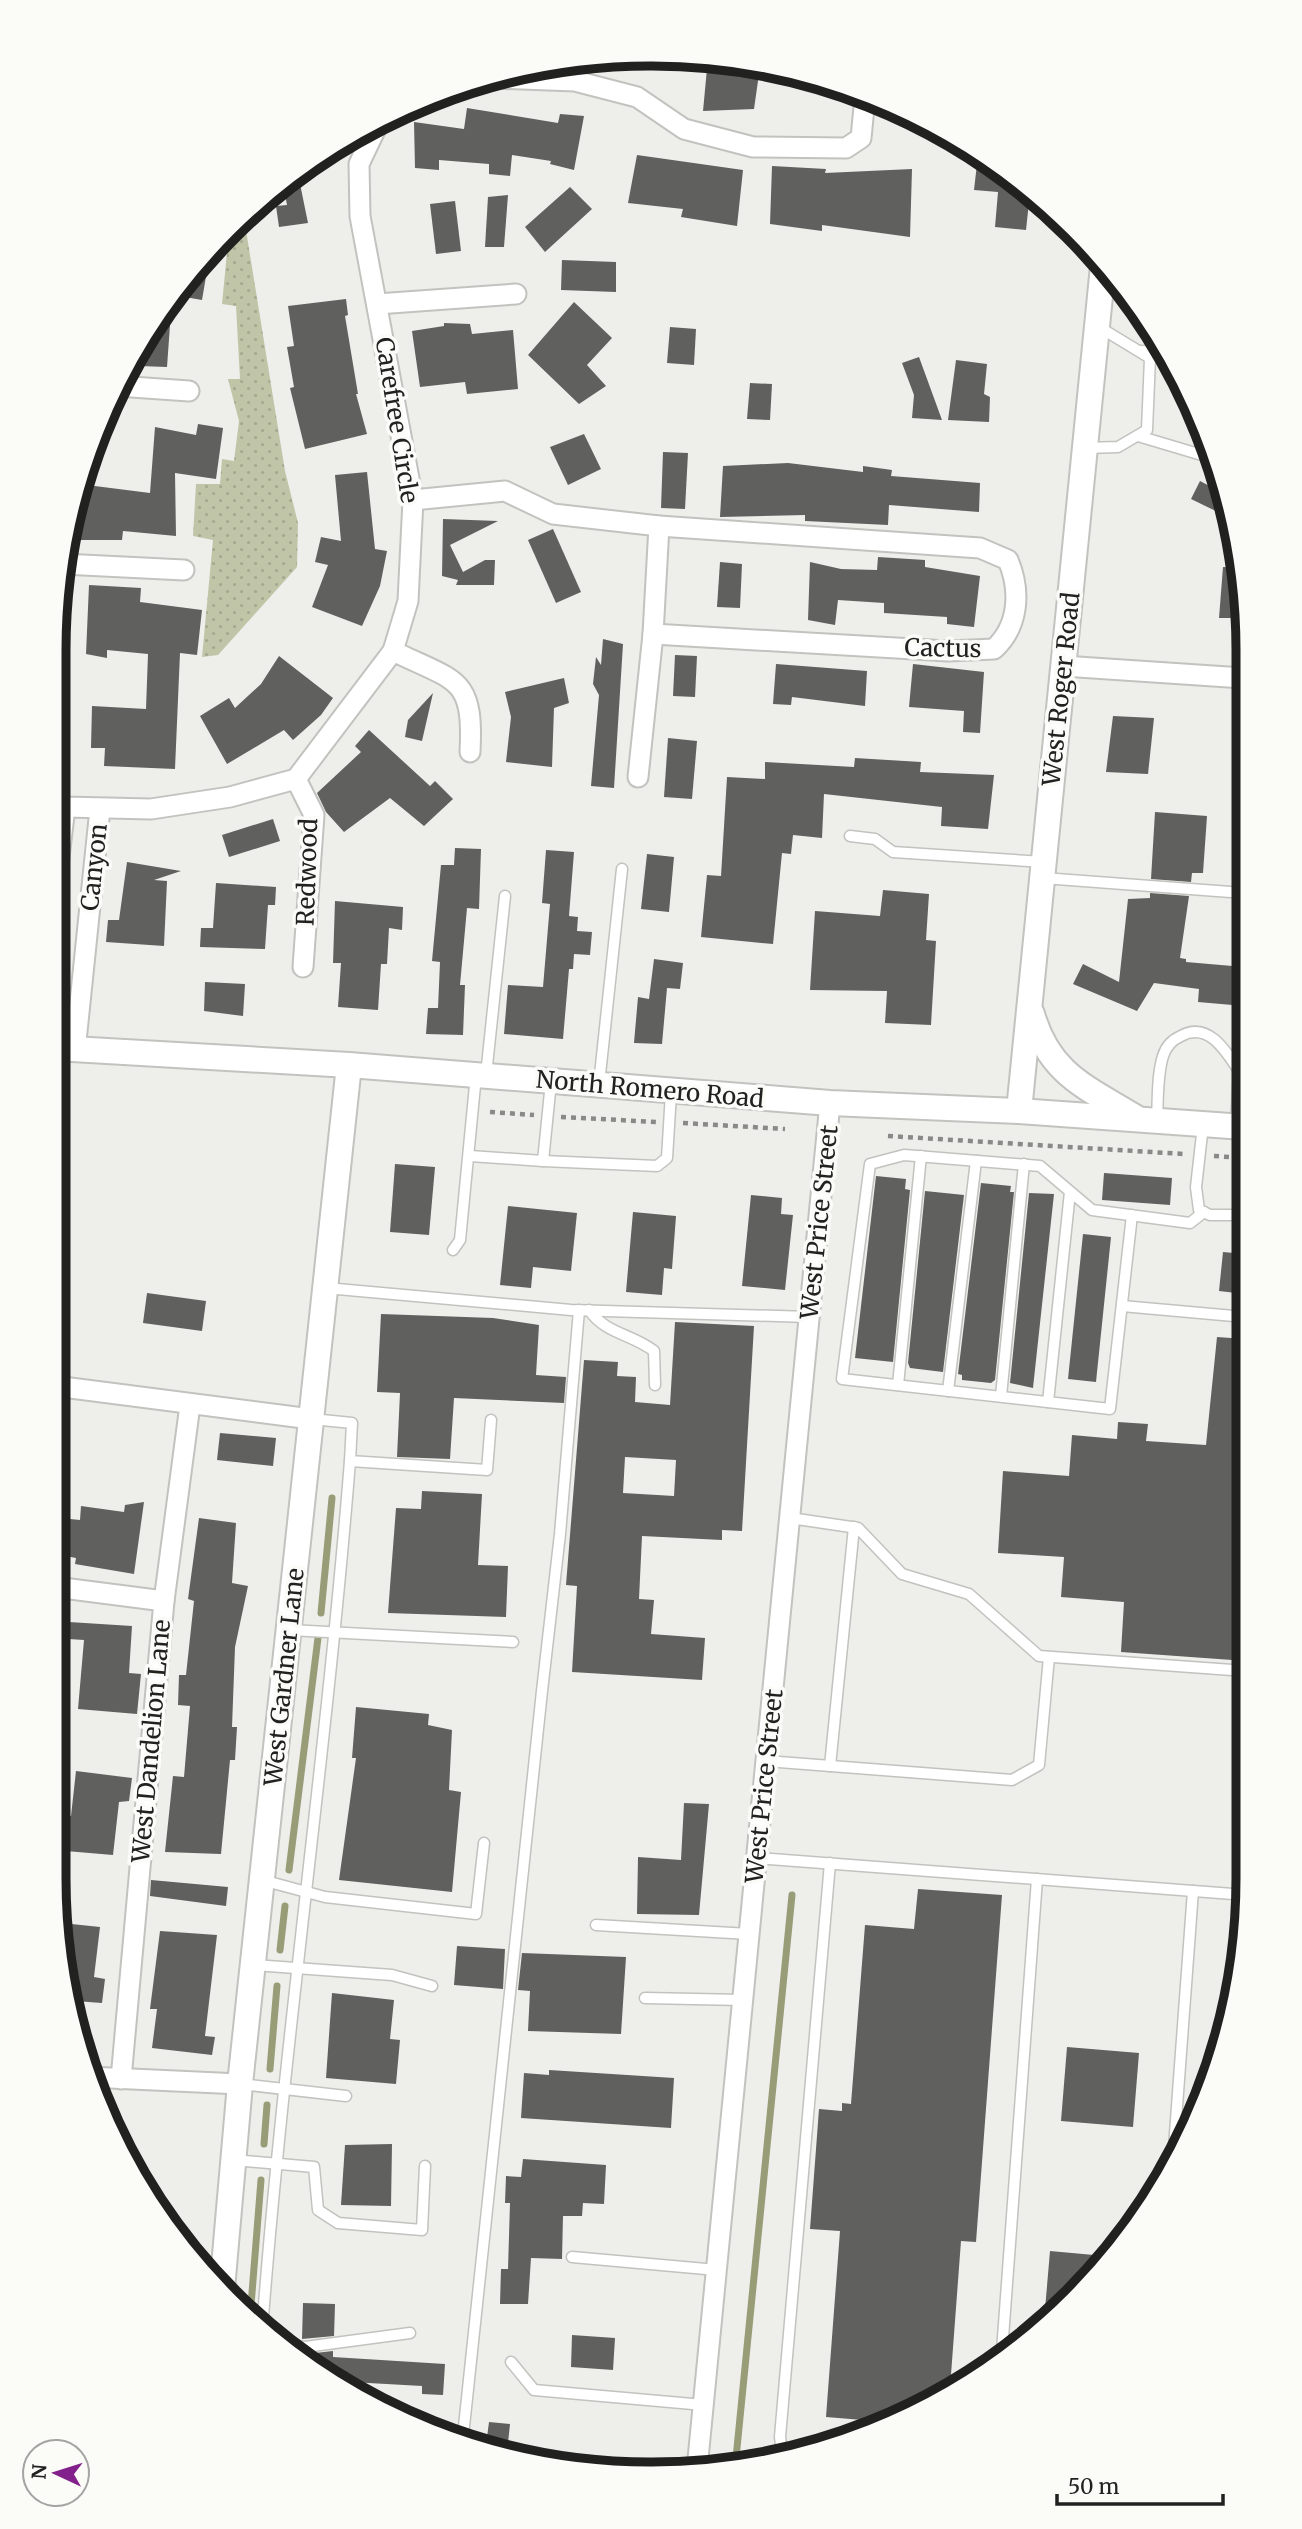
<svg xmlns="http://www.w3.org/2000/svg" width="1302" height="2529" viewBox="0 0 1302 2529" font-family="Merriweather,serif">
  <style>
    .grass { fill: url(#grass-dots) }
    .water { fill: url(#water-ripples) }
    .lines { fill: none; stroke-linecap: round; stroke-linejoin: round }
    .stream { stroke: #989d77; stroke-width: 7 }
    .building { fill: #60615e; fill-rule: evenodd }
    .service-casing { stroke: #c2c2bf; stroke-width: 13 }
    .minor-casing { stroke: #c2c2bf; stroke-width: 23 }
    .tertiary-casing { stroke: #c2c2bf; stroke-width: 28 }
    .path { stroke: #898987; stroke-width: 4.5; stroke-dasharray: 5 5; stroke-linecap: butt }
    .service { stroke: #fff; stroke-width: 10 }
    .minor { stroke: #fff; stroke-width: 19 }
    .tertiary { stroke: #fff; stroke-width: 24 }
    .labels { text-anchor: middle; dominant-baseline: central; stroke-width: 7; stroke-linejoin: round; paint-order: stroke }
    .street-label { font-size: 24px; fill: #212120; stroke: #fbfcf8 }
    .rim { fill: none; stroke: #212120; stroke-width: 9 }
  </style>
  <defs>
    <pattern id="grass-dots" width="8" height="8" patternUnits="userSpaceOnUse" patternTransform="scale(1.75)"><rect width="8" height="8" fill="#c1c5a8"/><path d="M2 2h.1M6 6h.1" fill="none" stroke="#a6a990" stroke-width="1.8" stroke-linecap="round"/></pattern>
    <pattern id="water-ripples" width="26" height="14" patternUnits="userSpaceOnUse" patternTransform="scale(1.75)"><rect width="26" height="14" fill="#989d77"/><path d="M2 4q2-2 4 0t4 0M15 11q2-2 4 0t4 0" fill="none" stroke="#7c8061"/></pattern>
  </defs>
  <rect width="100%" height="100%" fill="#eeeeeb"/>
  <path class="grass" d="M239 222 245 224 285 471 298 523 297 567 218 655 202 657 213 540 193 536 196 484H220L222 459 234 461 239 421 228 379H240L236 306 222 304 229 232Z"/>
  <path class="water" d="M56 695 65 708 58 713 68 731 55 739Z"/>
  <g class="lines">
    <g class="stream">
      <path d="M321 1613 332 1498"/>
      <path d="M289 1870 318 1638"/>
      <path d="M280 1950 285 1906"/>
      <path d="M270 2069 277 1986"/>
      <path d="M264 2144 267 2105"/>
      <path d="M250 2318 261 2180"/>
      <path d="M735 2468 792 1895"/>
    </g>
  </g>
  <g class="building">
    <path d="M708 58 760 67 754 109 703 111Z"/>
    <path d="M467 108 558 123 560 114 584 116 574 170 550 164 551 161 512 155 510 176 489 174V164L439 160V170L415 168 414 122 464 129Z"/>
    <path d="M637 155 743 170 737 226 681 217 683 209 628 203Z"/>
    <path d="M978 155 1015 178 1030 193 1026 230 995 227 998 192 974 190Z"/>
    <path d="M772 166 826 169 825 173 912 169 910 237 822 225V231L770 224Z"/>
    <path d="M298 174 308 223 279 227 276 206 287 205 283 184Z"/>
    <path d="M570 187 592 209 545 252 525 227Z"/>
    <path d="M508 195 504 247H485L488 197Z"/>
    <path d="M455 201 461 251 436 254 430 204Z"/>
    <path d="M210 253 202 300 173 295 177 288Z"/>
    <path d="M562 260 616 262V292L561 290Z"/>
    <path d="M172 297 167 367 139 366 140 348Z"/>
    <path d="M346 299 348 315 345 316 358 394H356L367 434 305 449 290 388 294 387 287 347 294 346 288 306Z"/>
    <path d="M574 302 612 338 587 365 606 386 579 404 528 355Z"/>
    <path d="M444 323 470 324 472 334 513 330 518 389 467 394 465 382 420 387 412 331 444 326Z"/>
    <path d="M670 327 696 329 694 365 667 363Z"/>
    <path d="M919 357 942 420 912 418 914 395 902 363Z"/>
    <path d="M956 360 987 364 984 394 990 397 989 422 948 420Z"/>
    <path d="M750 383 772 384 770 420 747 419Z"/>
    <path d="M198 424 223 428 216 479 175 473 176 536 123 531 122 540H67L79 484 150 493 155 427 196 435Z"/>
    <path d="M584 434 601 469 568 485 550 447Z"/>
    <path d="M663 452 688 453 685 509 661 508Z"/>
    <path d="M788 463 863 472V466L892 470 891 476 980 483 979 512 889 505 888 525 805 521V515L720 517 723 466Z"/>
    <path d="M367 472 375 549 387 551 380 586 362 626 312 607 328 565 315 562 321 537 341 541 335 475Z"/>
    <path d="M1200 481 1221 492 1228 517 1191 499Z"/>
    <path d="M443 519 498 521 450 545 463 572 485 560H495L494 585H456L458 580 442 576Z"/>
    <path d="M553 529 581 592 556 603 528 540Z"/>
    <path d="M878 557 925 560V567L980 576 974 627 947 624V617L884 613V603L838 600 835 625 808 620 810 562 841 569 877 570Z"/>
    <path d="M720 562 742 564 740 608 717 607Z"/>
    <path d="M1223 567 1241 568 1243 618H1219Z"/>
    <path d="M89 585 141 588 140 602 202 610 197 655 180 653 175 769 104 766 105 748H91L92 706 146 709 148 654 107 650V658L86 654Z"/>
    <path d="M603 639 623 644 614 788 591 786 599 695 593 684 596 657 601 665Z"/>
    <path d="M675 655 697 656 695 697 673 696Z"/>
    <path d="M279 656 333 698 321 715 293 740 284 730 227 764 200 716 229 698 235 708 261 684Z"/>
    <path d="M776 664 867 671 865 706 792 697 791 705 773 704Z"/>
    <path d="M913 664 984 672 980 733 963 732 964 711 909 707Z"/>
    <path d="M564 678 569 703 554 708 552 767 506 762 511 717 505 692Z"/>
    <path d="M433 693 422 741 405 737 408 720Z"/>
    <path d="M1113 716 1154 718 1148 774 1106 772Z"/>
    <path d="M369 730 430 786 435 781 453 799 424 826 390 798 344 832 326 812 317 793 361 752 355 746Z"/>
    <path d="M668 738 697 741 692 799 664 797Z"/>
    <path d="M855 758 921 762 920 772 994 775 988 829 941 826 942 807 824 794 822 838 793 835 791 854 782 853 773 944 701 937 707 875 721 876 727 777 765 779V762L854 767Z"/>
    <path d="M1155 812 1207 816 1203 873H1192L1191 882 1151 879Z"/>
    <path d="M273 819 280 841 229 857 222 835Z"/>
    <path d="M455 848 481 849 479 909 467 908 460 985H465L463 1035 426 1034 428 1008H438L440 962 432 961 441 865H454Z"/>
    <path d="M546 850 574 852 569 916 578 917 577 931 592 932 590 955 574 954 573 969H569L563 1039 504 1034 508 985 543 987 550 904 542 903Z"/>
    <path d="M647 854 674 857 669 912 641 909Z"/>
    <path d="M127 862 181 871 154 880 167 881 164 946 106 942 108 920H119Z"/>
    <path d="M216 883 276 887 275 905H268L265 949 200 947 201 928H213Z"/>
    <path d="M883 890 929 894 926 940 936 941 931 1025 885 1023 887 991 810 990 815 911 880 916Z"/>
    <path d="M1150 893 1189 896 1180 958 1186 959V962L1244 967V1006L1198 1002 1199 989 1154 983 1137 1011 1073 984 1083 964 1119 982 1128 899 1150 898Z"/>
    <path d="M335 901 403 907 402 930 389 928 387 964H381L378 1010 338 1007 341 963H333Z"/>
    <path d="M654 959 683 963 680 989 667 988 662 1044 634 1043 638 997 649 999Z"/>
    <path d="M205 982 245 984 243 1016 204 1011Z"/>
    <path d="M395 1164 435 1167 429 1235 390 1232Z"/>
    <path d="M1104 1173 1172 1178 1170 1205 1102 1200Z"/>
    <path d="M876 1176 906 1179 905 1189 910 1190 893 1362 855 1358Z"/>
    <path d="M981 1183 1011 1186 1010 1192H1014L995 1380 991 1383 962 1380V1375L958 1374Z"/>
    <path d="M925 1191 964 1195 943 1372 910 1368 908 1363Z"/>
    <path d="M1029 1193 1054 1194 1033 1388 1010 1383Z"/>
    <path d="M751 1195 782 1198 781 1214 793 1215 785 1290 742 1286Z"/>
    <path d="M508 1206 577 1213 571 1271 533 1267 531 1288 500 1285Z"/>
    <path d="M633 1212 676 1216 672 1269 664 1268 662 1295 626 1292Z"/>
    <path d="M1083 1234 1111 1237 1096 1382 1068 1379Z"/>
    <path d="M1223 1252 1245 1254V1294L1219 1291Z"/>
    <path d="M147 1293 206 1301 202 1331 143 1323Z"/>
    <path d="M381 1314 493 1318 539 1325 536 1375 566 1377 564 1403 454 1398 450 1459 397 1457 400 1393 377 1392Z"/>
    <path d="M675 1322 754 1326 742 1531 722 1530V1540L642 1536 639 1599 654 1600 651 1634 705 1638 702 1680 572 1672 577 1586 566 1585 584 1360 618 1362 617 1376 636 1377 635 1402 670 1405ZM625 1457 676 1460 674 1496 623 1493Z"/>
    <path d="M1217 1337 1245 1339 1246 1661 1121 1652 1124 1602 1061 1597 1064 1557 998 1553 1003 1471 1069 1476 1072 1435 1117 1439 1118 1422 1148 1424 1146 1441 1206 1445Z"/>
    <path d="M220 1433 276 1438 273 1466 217 1460Z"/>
    <path d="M422 1491 482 1494 478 1565 508 1566 506 1617 388 1613 396 1508 421 1509Z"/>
    <path d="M144 1502 134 1574 75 1564 76 1558 65 1556 70 1519 80 1520 81 1506 124 1512 125 1505Z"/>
    <path d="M199 1518 236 1523 232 1583 248 1586 235 1647 232 1727H237L235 1760H230L221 1854 165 1852 173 1776 184 1777 190 1706 178 1705 179 1675H186L194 1601 188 1599Z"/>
    <path d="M69 1622 132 1626 129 1673 141 1674 137 1714 78 1709 84 1640 68 1639Z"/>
    <path d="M356 1707 429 1714 428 1725 452 1730 449 1790 461 1792 452 1892 339 1880 356 1758H352Z"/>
    <path d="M76 1771 132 1778 129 1801 119 1802 113 1855 54 1850V1815L71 1816Z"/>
    <path d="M684 1803 709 1804 699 1915 637 1914 638 1857 681 1860Z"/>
    <path d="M151 1880 228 1887 226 1906 150 1896Z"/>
    <path d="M918 1889 1002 1895 976 2242 961 2241 950 2388 915 2413 887 2422 826 2417 840 2231 810 2229 819 2109 842 2111V2103L851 2104 865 1925 914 1929Z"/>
    <path d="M62 1923 100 1927 94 1977 105 1979 102 2003 75 2001Z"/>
    <path d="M160 1931 217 1935 205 2036 215 2037 212 2055 152 2048 157 2009H150Z"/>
    <path d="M457 1946 505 1949 503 1989 454 1985Z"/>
    <path d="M522 1953 626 1957 621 2034 528 2031 530 1991 518 1990Z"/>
    <path d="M332 1993 394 2000 390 2039 400 2040 396 2084 326 2078Z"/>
    <path d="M1067 2047 1139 2053 1133 2127 1061 2121Z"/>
    <path d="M549 2070 674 2078 671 2128 521 2118 524 2073 549 2075Z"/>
    <path d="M392 2144 391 2206 341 2205 345 2145Z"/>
    <path d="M523 2159 606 2165 604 2204 583 2203 582 2216H563L562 2259 531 2258 528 2304H500L501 2269H508L510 2203H505L506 2176 521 2177Z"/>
    <path d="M1050 2251 1105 2256 1073 2300 1044 2321Z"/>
    <path d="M303 2303 335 2304 334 2336 302 2339Z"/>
    <path d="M572 2335 615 2338 613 2370 571 2367Z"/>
    <path d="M333 2351V2357L445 2364 443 2395 422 2394V2386L333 2381 297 2355Z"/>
    <path d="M489 2422 510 2424 507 2453 486 2445Z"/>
  </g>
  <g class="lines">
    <defs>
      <g id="service">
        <path d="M1141 351 1161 352"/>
        <path d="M1138 436 1212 458"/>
        <path d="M1085 448 1118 447 1147 430 1150 358 1099 327"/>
        <path d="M850 836 875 839 893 852 1044 862"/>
        <path d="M1043 878 1244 893"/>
        <path d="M486 1075 505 896"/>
        <path d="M599 1084 622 869"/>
        <path d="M1157 1121C1158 1100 1157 1075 1163 1056 1166 1046 1172 1040 1181 1036 1208 1021 1226 1051 1239 1071L1236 1126"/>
        <path d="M1203 1125 1196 1187 1199 1210 1210 1215H1244"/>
        <path d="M470 1156 543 1161 551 1082"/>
        <path d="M543 1161 657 1166 667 1158 671 1093"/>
        <path d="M1132 1215 1110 1409 842 1379 870 1164 904 1155 1040 1166 1092 1210 1190 1223 1204 1212"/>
        <path d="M453 1250 460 1240 476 1075"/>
        <path d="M326 1288 571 1310 809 1317"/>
        <path d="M1122 1306 1245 1317"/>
        <path d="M589 1310C606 1334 632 1334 654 1351L655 1385"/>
        <path d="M898 1385 921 1156"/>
        <path d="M948 1391 976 1161"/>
        <path d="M1001 1396 1024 1164"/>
        <path d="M1048 1402 1070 1192"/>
        <path d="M312 1419 352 1423 350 1461 487 1470 491 1420"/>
        <path d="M790 1518 858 1528 902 1574 969 1594 1039 1656 1246 1671"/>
        <path d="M290 1630 513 1642"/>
        <path d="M766 1761 1012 1780 1039 1765 1049 1657"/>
        <path d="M830 1766 854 1527"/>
        <path d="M757 1858 1246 1895"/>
        <path d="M262 1880 325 1897 476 1914 484 1843"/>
        <path d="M596 1925 749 1934"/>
        <path d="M254 1965 392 1975 432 1986"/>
        <path d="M645 1998 743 2000"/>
        <path d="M240 2084 346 2096"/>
        <path d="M234 2160 314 2167 318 2210 338 2223 422 2230 425 2166"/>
        <path d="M1173 2160 1193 1891"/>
        <path d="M572 2257 717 2270"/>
        <path d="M262 2330C284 2040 327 1751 350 1461"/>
        <path d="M281 2344 305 2347 410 2333"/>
        <path d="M1002 2351 1037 1879"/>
        <path d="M511 2362 534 2390 704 2405"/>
        <path d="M463 2436 542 1691 560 1534 579 1310"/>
        <path d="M782 2453 780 2437 830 1863"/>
      </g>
      <g id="minor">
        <path d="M492 78 575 81 637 97 684 129 753 147 846 148 861 138 865 97"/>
        <path d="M377 304 516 294"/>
        <path d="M117 386 189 391"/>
        <path d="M413 500 505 491 553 514 659 526 980 548 1008 560C1021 591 1019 626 994 649L948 651 653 634"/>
        <path d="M63 564 184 570"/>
        <path d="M393 651C456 682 474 676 470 752"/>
        <path d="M1063 666 1243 678"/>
        <path d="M638 777 653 634 659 526"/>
        <path d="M296 779 314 815 303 967"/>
        <path d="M55 801 65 807 151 809 230 797 296 779 393 651 408 601 413 500 360 216 359 164 379 122"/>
        <path d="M55 891 65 807"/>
        <path d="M75 1051 100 809"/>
        <path d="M55 1386 311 1419"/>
        <path d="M55 1587 164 1601"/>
        <path d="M89 2077 240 2084"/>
        <path d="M121 2079 164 1601 190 1405"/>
        <path d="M697 2469 830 1103"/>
      </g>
      <g id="tertiary">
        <path d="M1032 1014C1049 1074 1086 1087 1135 1117"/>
        <path d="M55 1048 349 1065 830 1103 1019 1111 1244 1127"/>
        <path d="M1019 1111 1103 266"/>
        <path d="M222 2289 240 2084 349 1065"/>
      </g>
    </defs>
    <use href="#service" class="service-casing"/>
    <use href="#minor" class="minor-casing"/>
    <use href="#tertiary" class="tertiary-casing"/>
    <g class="path">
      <path d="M490 1112 534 1115"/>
      <path d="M561 1117 657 1122"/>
      <path d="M683 1123 785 1129"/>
      <path d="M888 1136 1184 1154"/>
      <path d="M1214 1156 1244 1158"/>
    </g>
    <use href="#service" class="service"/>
    <use href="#minor" class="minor"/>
    <use href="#tertiary" class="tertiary"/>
  </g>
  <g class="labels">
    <g class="street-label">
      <text transform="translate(397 420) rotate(81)">Carefree Circle</text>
      <text transform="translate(943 648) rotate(1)">Cactus</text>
      <text transform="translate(1061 689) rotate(-84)">West Roger Road</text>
      <text transform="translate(94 867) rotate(-84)">Canyon</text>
      <text transform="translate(307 872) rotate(-88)">Redwood</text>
      <text transform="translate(650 1089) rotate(5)">North Romero Road</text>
      <text transform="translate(819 1222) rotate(-84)">West Price Street</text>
      <text transform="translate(284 1677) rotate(-84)">West Gardner Lane</text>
      <text transform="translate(151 1741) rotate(-85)">West Dandelion Lane</text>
      <text transform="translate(764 1786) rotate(-84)">West Price Street</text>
    </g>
  </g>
  <path d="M0 0H1302V2529H0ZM650 66H652A584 584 0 0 1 1236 650V1878A584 584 0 0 1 652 2462H650A584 584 0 0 1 66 1878V650A584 584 0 0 1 650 66Z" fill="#fbfcf8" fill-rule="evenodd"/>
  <path class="rim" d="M650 66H652A584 584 0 0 1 1236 650V1878A584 584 0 0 1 652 2462H650A584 584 0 0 1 66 1878V650A584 584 0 0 1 650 66Z"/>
  <g transform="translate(56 2473) rotate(274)"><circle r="33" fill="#fbfcf8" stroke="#a4a4a2" stroke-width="2"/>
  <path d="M0-5L12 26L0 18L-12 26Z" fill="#83218c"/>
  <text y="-10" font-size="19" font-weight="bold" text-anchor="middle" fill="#212120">N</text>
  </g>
  <path d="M1057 2494v10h166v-10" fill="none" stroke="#212120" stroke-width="3.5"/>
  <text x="1068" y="2494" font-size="21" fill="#212120" stroke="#fbfcf8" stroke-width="5" paint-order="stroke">50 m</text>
</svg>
